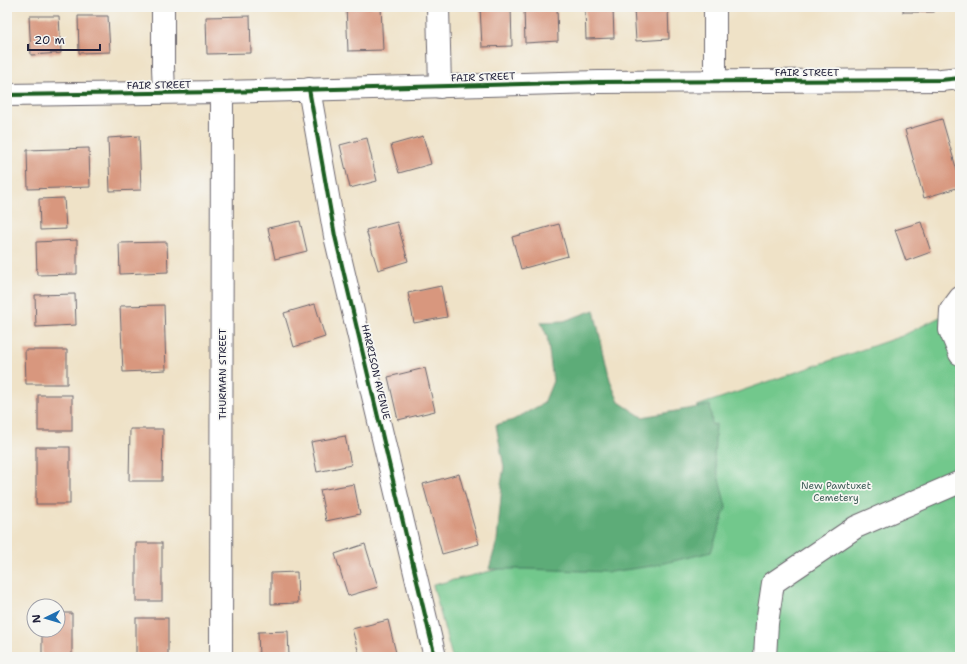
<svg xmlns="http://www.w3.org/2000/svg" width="967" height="664" viewBox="0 0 967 664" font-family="'Shantell Sans',sans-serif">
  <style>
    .green { fill: #72c88c; stroke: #4a7564 }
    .forest { fill: #5dac78; stroke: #40675a }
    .building { fill: #d8977e }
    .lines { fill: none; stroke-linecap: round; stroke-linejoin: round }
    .minor-casing { stroke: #6a656c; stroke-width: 24 }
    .minor { stroke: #fff; stroke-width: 22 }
    .cycleway-casing { stroke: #f6f6f2; stroke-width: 6 }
    .cycleway { stroke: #1b5e20; stroke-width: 4 }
    .labels { text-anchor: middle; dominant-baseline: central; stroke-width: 3.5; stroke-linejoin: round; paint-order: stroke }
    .street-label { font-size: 10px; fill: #22223b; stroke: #f6f6f2 }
    .park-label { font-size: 10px; fill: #3e5c57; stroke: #f6f6f2 }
  </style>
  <rect width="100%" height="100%" fill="#f6f6f2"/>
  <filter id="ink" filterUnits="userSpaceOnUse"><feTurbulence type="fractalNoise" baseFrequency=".025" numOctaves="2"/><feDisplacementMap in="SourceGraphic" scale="8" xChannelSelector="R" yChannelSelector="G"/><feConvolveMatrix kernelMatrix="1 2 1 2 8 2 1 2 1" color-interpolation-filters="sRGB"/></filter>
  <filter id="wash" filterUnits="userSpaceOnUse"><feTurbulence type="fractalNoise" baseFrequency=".012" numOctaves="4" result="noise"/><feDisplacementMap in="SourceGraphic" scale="16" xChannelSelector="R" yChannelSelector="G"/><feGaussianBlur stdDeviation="0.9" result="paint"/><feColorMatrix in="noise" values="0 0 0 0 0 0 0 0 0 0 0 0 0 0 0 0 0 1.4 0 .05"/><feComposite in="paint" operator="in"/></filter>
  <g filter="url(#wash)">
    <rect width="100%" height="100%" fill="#efe2c7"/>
    <path class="green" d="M960 307V657H452L433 585 714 517 697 406 902 336Z"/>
    <path class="forest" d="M594 310 610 381 619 402 642 417 710 405 712 425 716 424 714 458 726 507 711 552 652 566 610 572 527 569H489L497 541 502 485H501L504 467 496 425 513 420 544 403 553 381 547 336 541 322 564 321Z"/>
    <g id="blocks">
      <g class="building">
        <path d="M346 7H381L383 50 348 51Z"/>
        <path d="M480 7H511L512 46 482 47Z"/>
        <path d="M524 7H557L558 41 525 43Z"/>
        <path d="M668 7 669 39 636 41 634 8Z"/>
        <rect x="903" y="7" width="31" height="5"/>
        <path d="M613 8 614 38 586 39 585 9Z"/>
        <path d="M29 16H59L61 53 31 55Z"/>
        <path d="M78 16H108L110 52 79 53Z"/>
        <path d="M250 16 251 53 207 54 206 17Z"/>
        <path d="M942 119 960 181V187L924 198 905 130Z"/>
        <path d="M139 136 141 190 110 191 108 138Z"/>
        <path d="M423 136 431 164 399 173 391 145Z"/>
        <path d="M367 138 377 181 350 188 340 145Z"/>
        <path d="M89 148 90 187 28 189 27 150Z"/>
        <path d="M64 198 66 229 40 230 39 199Z"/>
        <path d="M300 221 307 251 275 259 268 228Z"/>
        <path d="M397 222 408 261 378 270 366 230Z"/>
        <path d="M921 222 931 252 906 261 895 230Z"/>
        <path d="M559 224 568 256 521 269 512 237Z"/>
        <path d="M77 240V274L37 275 36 242Z"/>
        <path d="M167 242 168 272 120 274 119 243Z"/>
        <path d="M441 286 447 317 414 323 408 293Z"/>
        <path d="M75 294 76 325 36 327 35 295Z"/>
        <path d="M315 304 325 337 294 347 284 313Z"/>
        <path d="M164 305 166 370 123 372 120 306Z"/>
        <path d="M25 350H67V384H26Z"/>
        <path d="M425 368 435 411 398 420 388 377Z"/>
        <rect x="38" y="395" width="34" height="36"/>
        <path d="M130 429H163L162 481H129Z"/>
        <path d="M345 436 351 465 317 472 311 442Z"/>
        <rect x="36" y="447" width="34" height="57"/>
        <path d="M459 474 479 544 442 554 423 484Z"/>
        <path d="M354 484 360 514 326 521 320 490Z"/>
        <rect x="136" y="543" width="26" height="58"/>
        <path d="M365 544 378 587 348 596 335 554Z"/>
        <path d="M297 572 298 603 271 604V573Z"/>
        <path d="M58 613H72V657H42V630H58Z"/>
        <rect x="136" y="618" width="32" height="39"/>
        <path d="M388 620 397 657H360L352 629Z"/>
        <path d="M288 631 289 657H259L258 632Z"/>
      </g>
    </g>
  </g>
  <g filter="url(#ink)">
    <use href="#blocks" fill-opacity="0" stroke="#6a656c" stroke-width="1"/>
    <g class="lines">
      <defs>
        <g id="minor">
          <path d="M163 7V67L164 92"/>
          <path d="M438 7 440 87"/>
          <path d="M715 7V81"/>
          <path d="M309 89 335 236 435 657"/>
          <path d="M7 95 222 92 599 82 941 80 960 78"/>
          <path d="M960 298 951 310 950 330 960 354"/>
          <path d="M221 657 222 92"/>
          <path d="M765 657 767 623 773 583 856 527 960 482"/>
        </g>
      </defs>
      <use href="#minor" class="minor-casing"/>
      <use href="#minor" class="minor"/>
      <defs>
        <g id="cycleway">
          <path d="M309 89 335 236 435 657"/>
          <path d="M7 95 222 92 599 82 941 80 960 78"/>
        </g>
      </defs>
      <use href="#cycleway" class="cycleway-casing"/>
      <use href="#cycleway" class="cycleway"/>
    </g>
  </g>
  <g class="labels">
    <g class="street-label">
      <text x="807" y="72">FAIR STREET</text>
      <text transform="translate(483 77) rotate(-2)">FAIR STREET</text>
      <text transform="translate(159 85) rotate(-1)">FAIR STREET</text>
      <text transform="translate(376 372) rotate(77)">HARRISON AVENUE</text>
      <text transform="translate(222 374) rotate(-90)">THURMAN STREET</text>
    </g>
    <g class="park-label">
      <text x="836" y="485">New Pawtuxet<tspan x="836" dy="12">Cemetery</tspan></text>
    </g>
  </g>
  <rect width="967" height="664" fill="none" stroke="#f6f6f2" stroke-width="24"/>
  <g transform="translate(46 618) rotate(265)"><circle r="19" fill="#f6f6f2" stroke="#a1a1a9"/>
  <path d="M0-3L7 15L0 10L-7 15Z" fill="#1f6fb2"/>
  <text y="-6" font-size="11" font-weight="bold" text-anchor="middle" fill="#22223b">N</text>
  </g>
  <path d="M28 44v6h72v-6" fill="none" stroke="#22223b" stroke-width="2"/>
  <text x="34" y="44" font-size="12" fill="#22223b" stroke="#f6f6f2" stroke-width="3" paint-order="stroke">20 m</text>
</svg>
